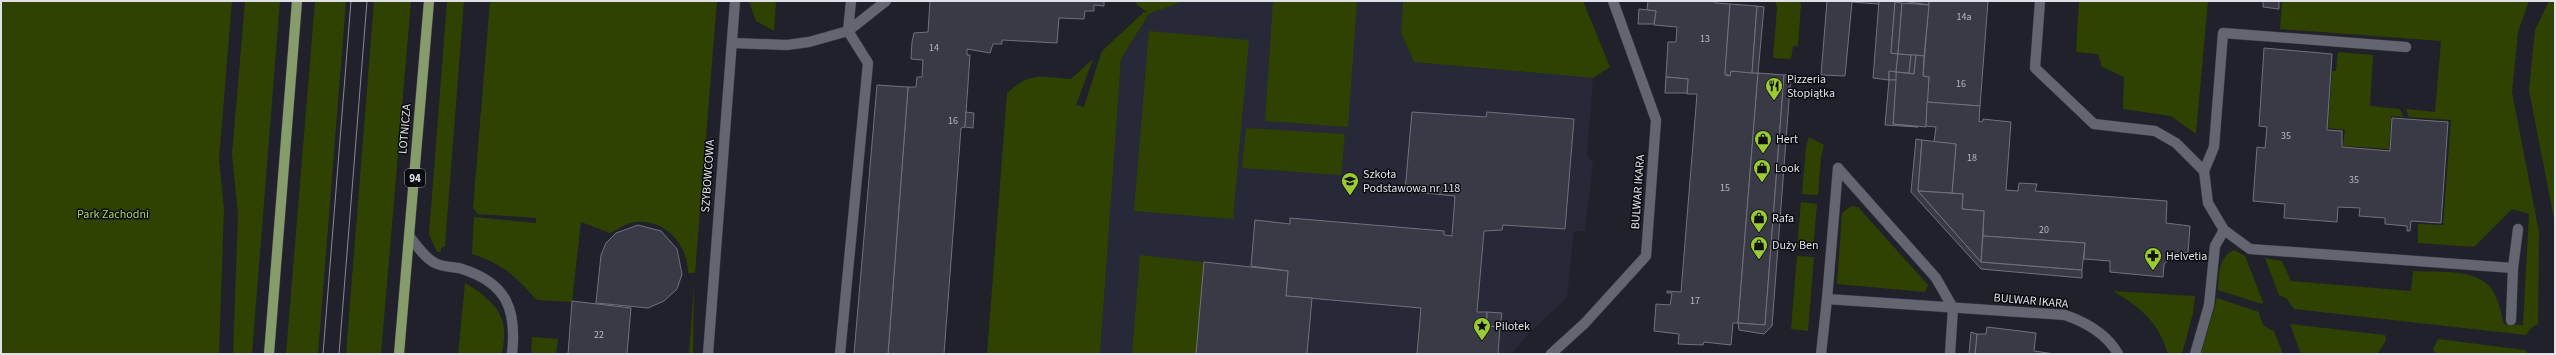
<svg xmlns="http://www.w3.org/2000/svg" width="2556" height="355" viewBox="0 0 2556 355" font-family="'Source Sans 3',sans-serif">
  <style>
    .built { fill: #272838 }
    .green { fill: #2f4201 }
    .building { fill: #393a45; stroke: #70717d }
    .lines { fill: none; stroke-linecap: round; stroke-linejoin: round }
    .lane-casing { stroke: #3d3e46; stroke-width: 11 }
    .street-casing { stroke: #3d3e46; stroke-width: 11 }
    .primary-casing { stroke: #3d3e46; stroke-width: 11 }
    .lane { stroke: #636571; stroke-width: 10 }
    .street { stroke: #636571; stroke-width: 10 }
    .primary { stroke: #869c6a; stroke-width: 10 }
    .tram { stroke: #888991; stroke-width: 1 }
    .labels { text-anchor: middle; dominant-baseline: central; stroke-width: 3; stroke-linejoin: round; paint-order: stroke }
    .number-label { font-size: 10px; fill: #b6b7bf }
    .shield { fill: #0a0b0f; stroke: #a0a1a7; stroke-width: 1 }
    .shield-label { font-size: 11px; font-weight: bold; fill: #e0e1e8 }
    .poi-label { font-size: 12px; fill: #e0e1e8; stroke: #0a0b0f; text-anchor: start }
    .street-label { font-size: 12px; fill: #e0e1e8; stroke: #0a0b0f }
    .park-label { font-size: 12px; fill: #abd75d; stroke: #0a0b0f }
  </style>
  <rect width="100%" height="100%" fill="#20212b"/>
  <path class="built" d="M1183 1H1403L1401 33 1414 62 1593 78 1587 155 1593 162 1585 231H1574L1567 298 1529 333 1512 354H1100L1121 59 1149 14Z"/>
  <g class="green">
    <path d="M1 1H232L219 159 224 210 219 354H1Z"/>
    <path d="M245 1H280L252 354H233L238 215 232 154Z"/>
    <path d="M315 1H346L318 354H286Z"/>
    <path d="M374 1H411L381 354H346Z"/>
    <path d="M447 1H464L445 246 441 248V252H437L429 234Z"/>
    <path d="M490 1H717L695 273H688C688 245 666 219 636 222 626 223 619 229 610 233L581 222 572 302 537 300C514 275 503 264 472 254L474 217 536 223V218L478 214 473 208Z"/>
    <path d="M749 1H776L774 31 756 21Z"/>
    <path d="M1137 1H1183L1149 14 1121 59 1100 354H987L1007 93C1031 71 1040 77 1071 79L1093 59 1076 105 1084 107 1102 51 1144 12 1148 13 1136 4Z"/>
    <path d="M1273 1H1357L1348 127 1265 121Z"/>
    <path d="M1403 1H1583L1610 67 1593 78 1414 62 1401 33Z"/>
    <path d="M1775 1H1799L1801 4 1798 46H1793L1791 59 1773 58 1777 8Z"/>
    <path d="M2079 1H2208L2196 134 2171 116 2123 109 2124 77 2102 67 2098 54 2076 52Z"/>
    <path d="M2282 1H2529L2518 32 2512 92 2539 232 2538 324 2531 328 2526 335 2294 309 2286 298 2279 295 2265 258 2282 261 2291 281 2411 291 2413 271C2440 273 2484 266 2496 297 2500 306 2501 315 2504 324L2523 325 2529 214 2512 209 2474 247 2418 243V224L2443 225 2451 120 2409 117 2406 109 2435 112 2441 41 2280 29Z"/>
    <path d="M2549 1H2555V224L2529 90 2535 30Z"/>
    <path d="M1149 31 1249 40 1233 219 1134 211Z"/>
    <path d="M2338 52 2373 55 2370 106 2400 109 2403 117 2391 116 2389 149 2343 146 2345 130 2328 128 2332 71H2336Z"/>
    <path d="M1246 128 1345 134 1341 175 1242 168Z"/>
    <path d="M1809 137 1824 145 1821 157 1818 195 1802 194 1806 147Z"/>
    <path d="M1801 202 1817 204 1813 250 1797 248Z"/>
    <path d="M1851 206 1858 207 1928 285 1925 292 1837 284 1842 213Z"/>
    <path d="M2234 250 2245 256 2263 302 2262 304 2218 290C2219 274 2218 258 2234 250Z"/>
    <path d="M1140 255 1204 262 1196 354H1132Z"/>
    <path d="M1797 256 1814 257 1808 331 1791 329Z"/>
    <path d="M465 283C481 292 503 308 504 329 505 337 503 346 502 354H458Z"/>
    <path d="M694 283 693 354H689Z"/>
    <path d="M2113 291 2195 296 2193 313 2182 354H2168C2159 322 2140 307 2113 291Z"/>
    <path d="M2217 298 2259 312C2261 323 2264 328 2274 331L2283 354H2201Z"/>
    <path d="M2290 324 2385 335 2386 341 2377 354H2301Z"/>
    <path d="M532 337 558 339 556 354H531Z"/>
    <path d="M2438 339 2525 350 2528 354H2436L2433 349Z"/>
  </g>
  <g class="building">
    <path d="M930 1H1104V6L1094 5V11H1085L1084 19 1059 18 1057 43 1002 40V44H993L990 53 967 49V55H970L965 127 961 128 944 354H888L908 87H916L917 77H922L923 60 911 59 912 42 914 33 928 32Z"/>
    <path d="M1648 1H1715V3L1730 4 1725 75 1730 76 1731 71 1758 73 1738 323H1733L1731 345 1704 342 1703 345 1678 344 1679 334 1654 331 1656 304 1670 305 1672 293H1667V291L1681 292 1697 94H1687L1688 79 1666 77 1668 42H1676L1677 27 1654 25 1656 11 1647 10Z"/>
    <path d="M1827 1H1879L1878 4 1852 2 1845 76 1821 75Z"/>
    <path d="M1879 1H1902L1895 2 1891 53 1898 54 1896 72 1889 71V80L1873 78Z"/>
    <path d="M1902 1H1929V5Z"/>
    <path d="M1929 1H1988L1980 106 1927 102 1929 77 1923 76Z"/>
    <path d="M2263 1H2279V9L2263 7Z"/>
    <path d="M1895 2 1902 3 1898 54 1891 53Z"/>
    <path d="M1902 3 1929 5 1924 56 1898 54Z"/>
    <path d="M1730 4 1757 6 1752 73 1731 71 1730 76 1725 73Z"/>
    <path d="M1757 6 1764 7 1758 73H1752Z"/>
    <path d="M1639 9 1656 11 1654 24H1638Z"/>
    <path d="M2264 48 2332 54 2327 130 2342 131V147L2390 151 2392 118 2448 122 2441 223 2411 221 2410 231H2407V226L2385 224V218L2359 216 2360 208 2338 207 2337 222 2284 218 2285 204 2253 201 2257 147 2265 148 2267 127 2259 126Z"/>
    <path d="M1898 54 1911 55 1909 73 1896 72Z"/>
    <path d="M1911 55H1916L1914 74 1909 73Z"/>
    <path d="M1916 55 1924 56 1923 76 1929 77 1926 127 1893 124 1896 72 1914 74Z"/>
    <path d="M1889 71 1896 72V80H1889Z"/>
    <path d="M1758 73 1784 75 1765 325 1738 323Z"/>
    <path d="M1791 74 1772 326 1764 334 1739 330 1738 323 1765 325 1784 75Z"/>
    <path d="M1666 77 1688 79 1687 93H1665Z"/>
    <path d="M1889 80H1896L1893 124 1918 127 1885 125Z"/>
    <path d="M877 85 908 87 888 354H854Z"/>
    <path d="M1927 102 1980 106 1979 122 1983 121V119L2011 122 2006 190 2018 191 2019 183 2037 184 2035 191 2167 201 2166 223 2190 226 2188 253 2178 252 2164 264 2163 277 2110 272V261L2084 259 2085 243 1983 236 1984 211 1962 209 1963 194 1952 193 1956 144 1934 142 1936 127 1926 126Z"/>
    <path d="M966 112 974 113 973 128 965 127Z"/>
    <path d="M1412 112 1486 117 1487 112 1574 119 1565 229 1503 225 1502 230 1484 231 1477 312H1487V326L1500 327 1498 354H1417L1421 308 1286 296 1288 271 1251 266 1255 220 1290 224V218L1444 231V235L1452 236 1455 196 1405 191Z"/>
    <path d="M1916 139 1922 140 1918 191 1981 262 2082 270V278L1981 269 1911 192Z"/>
    <path d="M1922 140 1956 144 1952 193 1918 191Z"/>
    <path d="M1918 191 1963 194 1962 209 1984 211 1981 262Z"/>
    <path d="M638 225 661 231 677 249 682 274 677 289 664 301 648 308 596 303 601 255 606 243 616 233Z"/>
    <path d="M1983 236 2085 243 2082 270 1981 262Z"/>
    <path d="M1204 262 1288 271 1286 296 1312 298 1307 354H1196Z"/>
    <path d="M572 301 631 308 627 354H568Z"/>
    <path d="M1487 312 1502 313 1500 327 1487 326Z"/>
    <path d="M1987 327 2036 333 2034 351 2055 354H1975L1977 334H1986Z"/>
    <path d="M1971 332 1977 334 1975 354H1969Z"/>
  </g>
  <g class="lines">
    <defs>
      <g id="lane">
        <path d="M732 43 787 45 809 42 848 31 851 1"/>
        <path d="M2204 171 2214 147 2223 33 2406 47"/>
        <path d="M410 237C417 246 425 258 435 263 444 268 453 266 462 269 507 283 517 310 512 354"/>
        <path d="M840 354 868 63 848 31 886 1"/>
        <path d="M2195 354 2209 305 2215 246 2224 230"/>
      </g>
      <g id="street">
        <path d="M2040 1 2035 68 2094 124 2155 131 2176 143 2204 171 2208 203 2224 230 2250 249 2513 268 2511 320"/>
        <path d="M1838 168 1936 278 1953 308 1950 354"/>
        <path d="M2513 268 2518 229"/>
        <path d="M1827 299 1838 168"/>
        <path d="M708 354 735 1"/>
        <path d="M1551 354 1585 323 1646 256 1656 120 1613 1"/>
        <path d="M1821 354 1827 299 2065 315C2085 322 2107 334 2118 354"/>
      </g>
      <g id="primary">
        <path d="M269 354 297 1"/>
        <path d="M399 354 429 1"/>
      </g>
    </defs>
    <use href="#lane" class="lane-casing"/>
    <use href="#street" class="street-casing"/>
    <use href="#primary" class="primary-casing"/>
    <use href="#lane" class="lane"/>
    <use href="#street" class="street"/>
    <use href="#primary" class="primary"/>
    <g class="tram">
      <path d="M323 354 351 1"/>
      <path d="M339 354 367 1"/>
    </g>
  </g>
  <defs>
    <symbol id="restaurant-pin" viewBox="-11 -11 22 30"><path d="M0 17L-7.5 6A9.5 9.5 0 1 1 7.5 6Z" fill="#9acb34" stroke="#0a0b0f"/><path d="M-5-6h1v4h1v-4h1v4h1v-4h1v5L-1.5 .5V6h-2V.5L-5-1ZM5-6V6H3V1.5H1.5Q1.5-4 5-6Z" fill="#111"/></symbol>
    <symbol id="shop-pin" viewBox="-11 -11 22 30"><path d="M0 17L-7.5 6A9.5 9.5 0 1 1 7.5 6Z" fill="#9acb34" stroke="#0a0b0f"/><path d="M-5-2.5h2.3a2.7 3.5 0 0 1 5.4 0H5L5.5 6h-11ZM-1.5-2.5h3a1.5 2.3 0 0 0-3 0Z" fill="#111"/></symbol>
    <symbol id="school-pin" viewBox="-11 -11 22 30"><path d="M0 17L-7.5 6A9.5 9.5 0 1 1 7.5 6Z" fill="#9acb34" stroke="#0a0b0f"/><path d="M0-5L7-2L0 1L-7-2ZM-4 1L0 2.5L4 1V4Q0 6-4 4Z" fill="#111"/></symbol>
    <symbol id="pharmacy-pin" viewBox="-11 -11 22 30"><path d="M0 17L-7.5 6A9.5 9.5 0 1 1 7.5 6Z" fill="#9acb34" stroke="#0a0b0f"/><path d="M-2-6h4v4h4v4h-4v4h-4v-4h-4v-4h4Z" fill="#111"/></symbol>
    <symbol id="sight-pin" viewBox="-11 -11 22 30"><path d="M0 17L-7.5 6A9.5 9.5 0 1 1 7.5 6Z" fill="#9acb34" stroke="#0a0b0f"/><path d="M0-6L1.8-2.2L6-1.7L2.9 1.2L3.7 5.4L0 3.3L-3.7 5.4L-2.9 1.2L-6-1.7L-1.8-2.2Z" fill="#111"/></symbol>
  </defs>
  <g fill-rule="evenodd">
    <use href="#restaurant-pin" x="1764" y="76" width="20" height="27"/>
    <use href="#shop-pin" x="1753" y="129" width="20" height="27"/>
    <use href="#shop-pin" x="1752" y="158" width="20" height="27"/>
    <use href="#school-pin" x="1340" y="171" width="20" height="27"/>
    <use href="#shop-pin" x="1749" y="208" width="20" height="27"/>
    <use href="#shop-pin" x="1749" y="235" width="20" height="27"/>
    <use href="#pharmacy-pin" x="2143" y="246" width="20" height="27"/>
    <use href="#sight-pin" x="1472" y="316" width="20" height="27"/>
  </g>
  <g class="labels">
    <g class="number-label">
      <text x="1964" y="17">14a</text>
      <text x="1705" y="39">13</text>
      <text x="934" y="48">14</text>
      <text x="1961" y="84">16</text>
      <text x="953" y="121">16</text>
      <text x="2286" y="136">35</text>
      <text x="1972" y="158">18</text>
      <text x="2354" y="180">35</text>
      <text x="1725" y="188">15</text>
      <text x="2044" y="230">20</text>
      <text x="1695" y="301">17</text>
      <text x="599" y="335">22</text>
    </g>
    <rect class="shield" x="405" y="169" width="20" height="18" rx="3"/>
    <g class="shield-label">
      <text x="415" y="178">94</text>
    </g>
    <g class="poi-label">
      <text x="1787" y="79">Pizzeria<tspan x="1787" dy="14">Stopiątka</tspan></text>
      <text x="1776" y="139">Hert</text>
      <text x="1775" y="168">Look</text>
      <text x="1363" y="174">Szkoła<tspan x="1363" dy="14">Podstawowa nr 118</tspan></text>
      <text x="1772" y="218">Rafa</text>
      <text x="1772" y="245">Duży Ben</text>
      <text x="2166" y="256">Helvetia</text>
      <text x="1495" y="326">Pilotek</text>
    </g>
    <g class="street-label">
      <text transform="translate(405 129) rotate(-85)">LOTNICZA</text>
      <text transform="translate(708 176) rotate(-86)">SZYBOWCOWA</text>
      <text transform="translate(1638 192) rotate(-86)">BULWAR IKARA</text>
      <text transform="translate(2031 301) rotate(5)">BULWAR IKARA</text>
    </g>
    <g class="park-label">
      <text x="113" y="214">Park Zachodni</text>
    </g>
  </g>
  <rect width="2556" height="355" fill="none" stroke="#e0e1e8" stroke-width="4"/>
</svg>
